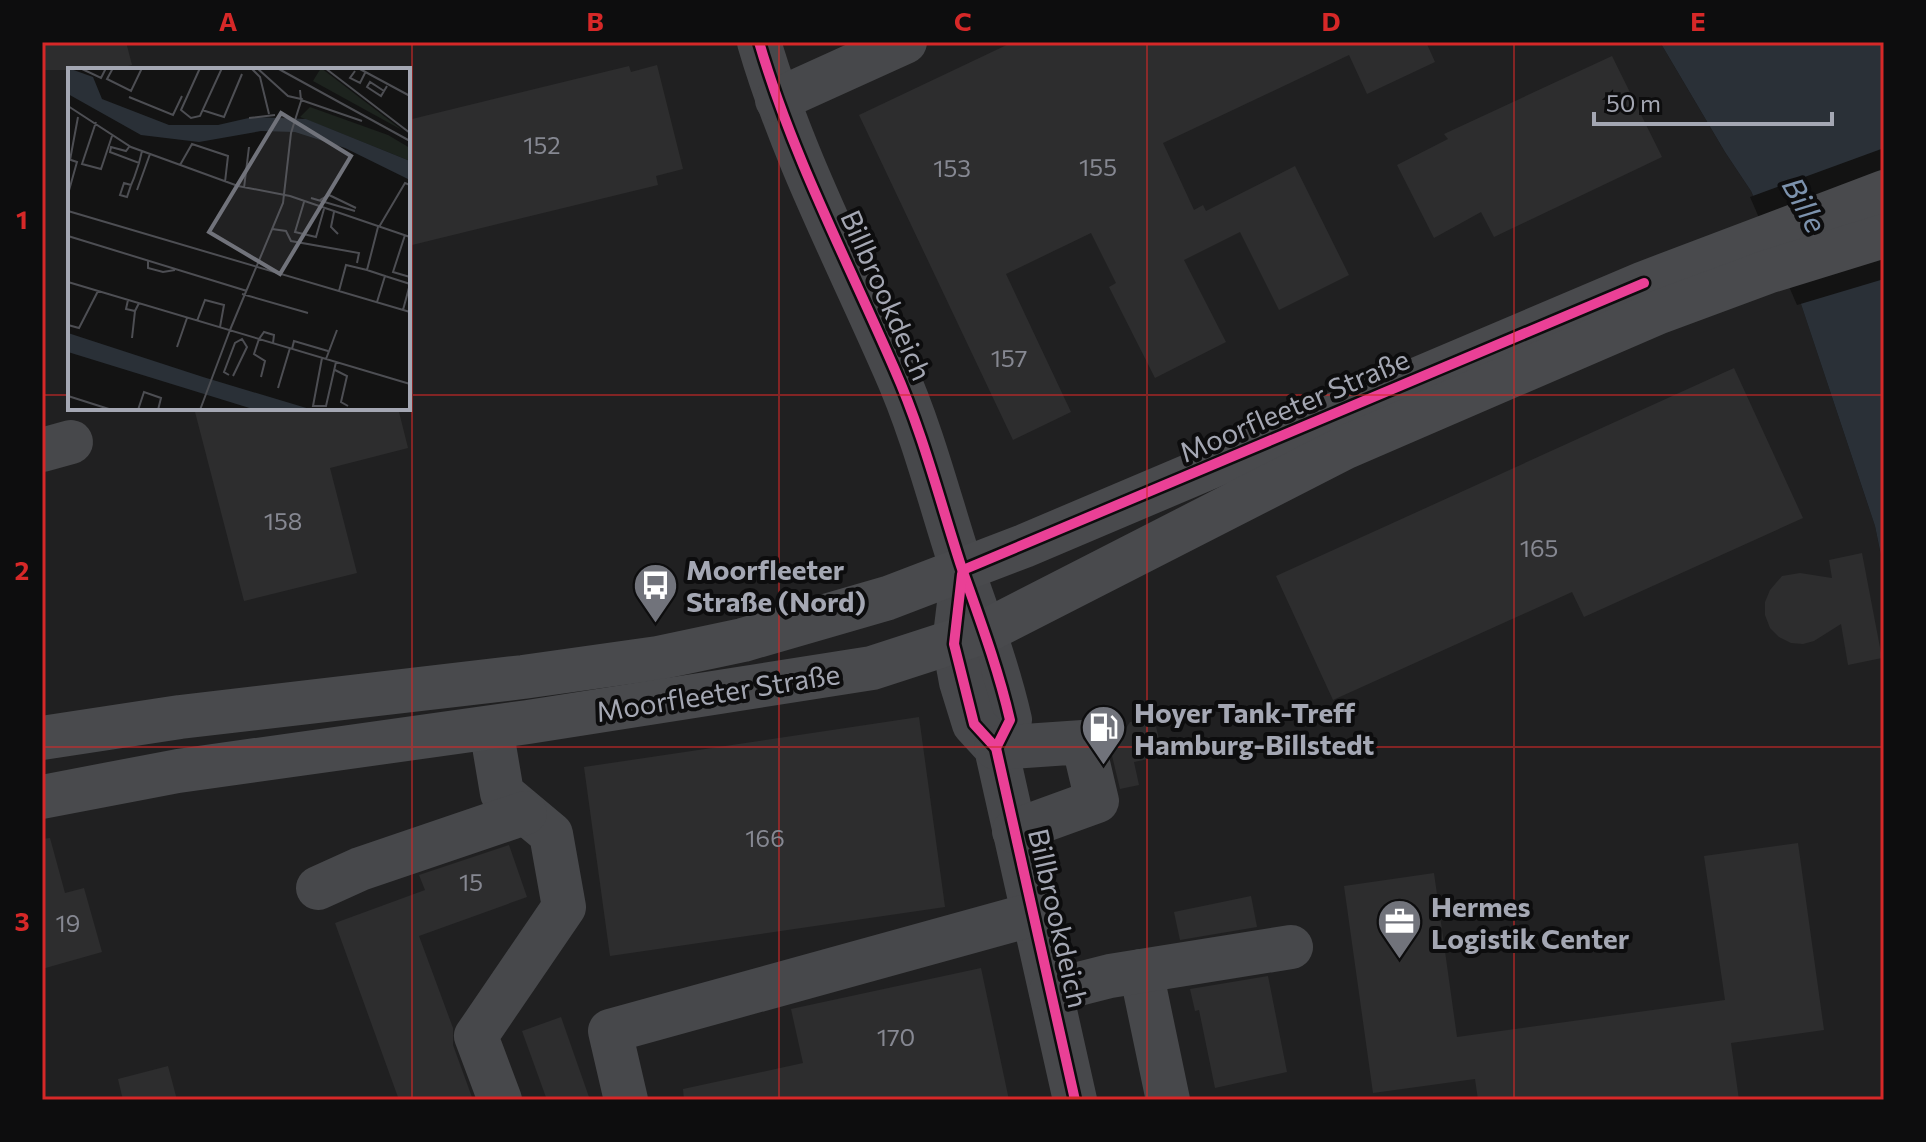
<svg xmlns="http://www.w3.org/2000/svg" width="1926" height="1142" viewBox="0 0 1926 1142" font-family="Commissioner,sans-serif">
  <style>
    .built { fill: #202021; fill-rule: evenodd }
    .water { fill: #2a3037 }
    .pier { fill: #131313 }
    .building { fill: #2d2d2e }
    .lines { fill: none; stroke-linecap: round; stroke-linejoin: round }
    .minor { stroke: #47484b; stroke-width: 44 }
    .major { stroke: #494a4d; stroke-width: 44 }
    .cycleway-casing { stroke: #0d0d0e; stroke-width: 15 }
    .cycleway { stroke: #ea4096; stroke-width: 10 }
    .grid { fill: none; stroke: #d62828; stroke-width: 2; stroke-opacity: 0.55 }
    .labels { text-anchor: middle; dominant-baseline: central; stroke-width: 8; stroke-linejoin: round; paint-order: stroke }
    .number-label { font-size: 24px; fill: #868892 }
    .street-label { font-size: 28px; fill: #a4a7b3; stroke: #0d0d0e }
    .poi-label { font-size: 28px; font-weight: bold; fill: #a4a7b3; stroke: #0d0d0e; text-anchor: start }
    .water-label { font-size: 30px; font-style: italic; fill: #7c92ad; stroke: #0d0d0e }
    .inset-road { fill: none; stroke: #4d4e53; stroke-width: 2 }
    .view { fill: #71737b; fill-opacity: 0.15; stroke: #71737b; stroke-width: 4 }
    .inset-edge { fill: none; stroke: #a4a7b3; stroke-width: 4 }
    .neatline { fill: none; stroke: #d62828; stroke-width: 3 }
    .grid-label { font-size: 26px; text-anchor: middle; font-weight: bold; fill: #d62828 }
  </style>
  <rect width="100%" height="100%" fill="#131313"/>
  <path class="built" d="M42 42H1660L1725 152 1751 191 1801 304 1875 526 1884 570V1100H42ZM70 70H408V408H70Z"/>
  <path class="water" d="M1660 42H1884V570L1875 526 1801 304 1751 191 1725 152Z"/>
  <path class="pier" d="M1884 148V279L1797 305 1750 197Z"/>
  <g class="building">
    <path d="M42 42H126L132 65 114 70H42Z"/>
    <path d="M1013 42H1426L1435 62 1367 94 1349 55 1163 143 1194 210 1203 205 1206 211 1295 166 1349 275 1279 310 1240 232 1184 260 1226 342 1155 378 1109 287 1116 283 1091 233 1006 274 1071 412 1013 440 859 115Z"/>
    <path d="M1612 56 1662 157 1494 237 1481 212 1434 238 1397 165 1448 139 1444 134Z"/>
    <path d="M657 65 683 169 656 176 658 185 408 246V120L629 66 631 72Z"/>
    <path d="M1734 368 1803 518 1584 617 1572 592 1333 700 1276 576Z"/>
    <path d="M194 408H398L408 448 330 468 357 573 244 601Z"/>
    <path d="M1862 553 1882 658 1848 665 1841 624 1814 641 1803 644 1791 643 1779 637 1770 628 1765 615V602L1770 590 1782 576 1800 573 1832 578 1829 560Z"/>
    <path d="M919 717 945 907 610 956 584 767Z"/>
    <path d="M1154 718 1163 756 1134 762 1139 785 1120 789 1109 743 1117 742 1130 722Z"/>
    <path d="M50 838 65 893 84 888 102 952 42 969V839Z"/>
    <path d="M1798 843 1824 1030 1731 1043 1739 1100H1478L1475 1079 1373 1093 1344 886 1434 873 1457 1037 1725 1000 1704 856Z"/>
    <path d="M509 845 527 897 419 936 453 1028V1045L473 1100H399L335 923 425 890 419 875Z"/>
    <path d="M1251 896 1257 927 1180 940 1174 912Z"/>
    <path d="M981 968 1009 1100H684L683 1089 803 1063 791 1009Z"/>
    <path d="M1268 976 1287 1072 1215 1088 1199 1010 1195 1011 1190 989Z"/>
    <path d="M561 1017 590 1100H547L522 1031Z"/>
    <path d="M168 1066 177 1100H123L118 1079Z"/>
  </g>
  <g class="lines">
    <g class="minor">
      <path d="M759 42C792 155 847 260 894 368 923 433 940 502 962 569 980 620 998 668 1010 720L996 748"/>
      <path d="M777 100 905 42"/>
      <path d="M42 450 71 442"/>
      <path d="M959 603 954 644 961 682 974 724 996 748 1075 1100"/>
      <path d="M491 728 502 793 551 834 564 907 476 1036 500 1100"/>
      <path d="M996 748 1083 742 1097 801 1014 831"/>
      <path d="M318 888 360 869 525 813"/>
      <path d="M1141 971 1168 1100"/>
      <path d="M1051 991 1110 976 1291 947"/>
      <path d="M626 1100 610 1031 1034 914"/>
    </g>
    <g class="major">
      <path d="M42 738 180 717 523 677 658 658 743 640 888 598 1024 546 1644 283 1884 192"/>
      <path d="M42 797 178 771 528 722 872 668 986 631 1346 447 1659 312 1767 272 1884 236"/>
    </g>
    <defs>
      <g id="cycleway">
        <path d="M759 42C792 155 847 260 894 368 923 433 940 502 962 569 980 620 998 668 1010 720L996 748"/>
        <path d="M963 570 1644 283"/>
        <path d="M962 574 954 644 974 724 996 748 1075 1100"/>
      </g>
    </defs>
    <use href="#cycleway" class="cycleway-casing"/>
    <use href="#cycleway" class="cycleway"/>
  </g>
  <path class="grid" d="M412 42V1100M779 42V1100M1147 42V1100M1514 42V1100M42 395H70M408 395H1884M42 747H1884"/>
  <defs>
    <symbol id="bus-pin" viewBox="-11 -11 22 30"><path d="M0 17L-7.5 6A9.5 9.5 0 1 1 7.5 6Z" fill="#71737b" stroke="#0d0d0e"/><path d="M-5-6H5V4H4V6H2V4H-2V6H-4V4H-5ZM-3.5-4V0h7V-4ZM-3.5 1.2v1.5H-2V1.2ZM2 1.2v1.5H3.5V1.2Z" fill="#fff"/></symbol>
    <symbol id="fuel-pin" viewBox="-11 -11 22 30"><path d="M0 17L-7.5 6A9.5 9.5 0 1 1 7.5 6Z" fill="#71737b" stroke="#0d0d0e"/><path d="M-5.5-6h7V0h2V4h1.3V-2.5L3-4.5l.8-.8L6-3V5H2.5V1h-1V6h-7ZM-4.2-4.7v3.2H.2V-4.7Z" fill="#fff"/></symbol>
    <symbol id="office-pin" viewBox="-11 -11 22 30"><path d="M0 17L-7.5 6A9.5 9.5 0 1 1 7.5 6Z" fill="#71737b" stroke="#0d0d0e"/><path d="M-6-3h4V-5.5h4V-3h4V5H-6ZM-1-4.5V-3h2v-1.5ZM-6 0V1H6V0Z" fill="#fff"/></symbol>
  </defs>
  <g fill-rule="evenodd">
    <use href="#bus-pin" x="630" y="560" width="51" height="69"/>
    <use href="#fuel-pin" x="1078" y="702" width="51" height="69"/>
    <use href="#office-pin" x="1374" y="896" width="51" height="69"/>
  </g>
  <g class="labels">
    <g class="number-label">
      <text x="542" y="144">152</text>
      <text x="1098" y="166">155</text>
      <text x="952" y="167">153</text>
      <text x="1009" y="357">157</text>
      <text x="283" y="520">158</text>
      <text x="1539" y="547">165</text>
      <text x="765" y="837">166</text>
      <text x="471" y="881">15</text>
      <text x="68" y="922">19</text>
      <text x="896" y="1036">170</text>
    </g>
    <g class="street-label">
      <text transform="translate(887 295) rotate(66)">Billbrookdeich</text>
      <text transform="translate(1294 405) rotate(-23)">Moorfleeter Straße</text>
      <text transform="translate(718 692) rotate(-9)">Moorfleeter Straße</text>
      <text transform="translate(1059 918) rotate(77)">Billbrookdeich</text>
    </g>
    <g class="poi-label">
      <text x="686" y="569">Moorfleeter<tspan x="686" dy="32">Straße (Nord)</tspan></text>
      <text x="1134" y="712">Hoyer Tank-Treff<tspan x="1134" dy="32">Hamburg-Billstedt</tspan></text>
      <text x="1431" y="906">Hermes<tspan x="1431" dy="32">Logistik Center</tspan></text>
    </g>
    <g class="water-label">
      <text transform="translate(1806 204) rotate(61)">Bille</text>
    </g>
  </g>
  <g transform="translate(68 68)">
    <rect width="342" height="342" fill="#131313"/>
    <path d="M253 0 334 62 245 13ZM242 39 320 67 342 80V93L232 49Z" fill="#1d231e"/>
    <path d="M0 0 25 9 34 31 101 57H150L185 49 238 51 342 93V112L277 80 227 64 193 63 131 74 73 67 0 26ZM0 265 135 309 245 342H188L0 284Z" fill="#2a3037"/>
    <path class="inset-road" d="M12 0 33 10 38 0M45 0 39 11 63 23 74 0M132 0 113 42 123 50 132 48 154 0M183 0 192 9 201 46M189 0 220 28 233 31M209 0 342 73M257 0 342 65M290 0 342 28M287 3 282 10 292 15 297 5M232 22 233 32 294 53M316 23 302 14 299 19 313 28 319 18M61 29 105 47 114 28M0 38 63 79 170 118 222 128 342 169M134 42 156 49 174 6M181 50 207 47M28 54 14 96 33 101 44 68M61 79 58 83 43 79 42 84 71 95 74 83M0 91 9 94 0 126M2 92 10 49M112 97 124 76 160 88 157 114M63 117 56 115 52 127 59 129 63 117 66 110 71 95M176 120 181 79M69 122 82 86M243 130 287 143M252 132 261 127 288 140M236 134 227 164 248 169 256 141M0 143 342 244M266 144 263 159 270 166M311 159 337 115 342 117M204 161 218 163 223 173 291 185 289 195M337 167 325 204 342 209M0 168 179 223M80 193V200L95 204 107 202M299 202 310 159M317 208 342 216 335 242M0 214 342 316M271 223 278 197 299 202 317 208 309 234M174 226 240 245M60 232 58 241 67 243 71 235M129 253 137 232 156 237 152 259M0 257 11 260 30 223M162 262 215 135 223 65 234 30M64 270 67 243M191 271 186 286 197 293 193 309M191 271 196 264 206 267 205 275M109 279 119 250M224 281 226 273 260 283M254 290 245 338H258L268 294M258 291 269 262M267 302 279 308 273 334 280 338M161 307 156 304 167 275 174 271 179 279 165 308M210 320 222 280M0 328 44 342M70 342 76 324 93 330 90 342M132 342 162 262"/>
    <path class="view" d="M213 45 283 88 212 206 141 164Z"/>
    <rect width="342" height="342" class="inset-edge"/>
  </g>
  <rect width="1926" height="1142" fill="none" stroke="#0d0d0e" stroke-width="88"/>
  <path d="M1594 112v12h238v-12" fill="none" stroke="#a4a7b3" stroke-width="4"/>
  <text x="1606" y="112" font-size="24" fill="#a4a7b3" stroke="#0d0d0e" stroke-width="6" paint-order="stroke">50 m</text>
  <rect x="44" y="44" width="1838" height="1054" class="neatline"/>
  <g class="grid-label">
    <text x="228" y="31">A</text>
    <text x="595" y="31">B</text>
    <text x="963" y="31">C</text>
    <text x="1331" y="31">D</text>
    <text x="1698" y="31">E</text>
    <text x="22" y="229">1</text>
    <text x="22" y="580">2</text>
    <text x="22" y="931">3</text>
  </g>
</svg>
